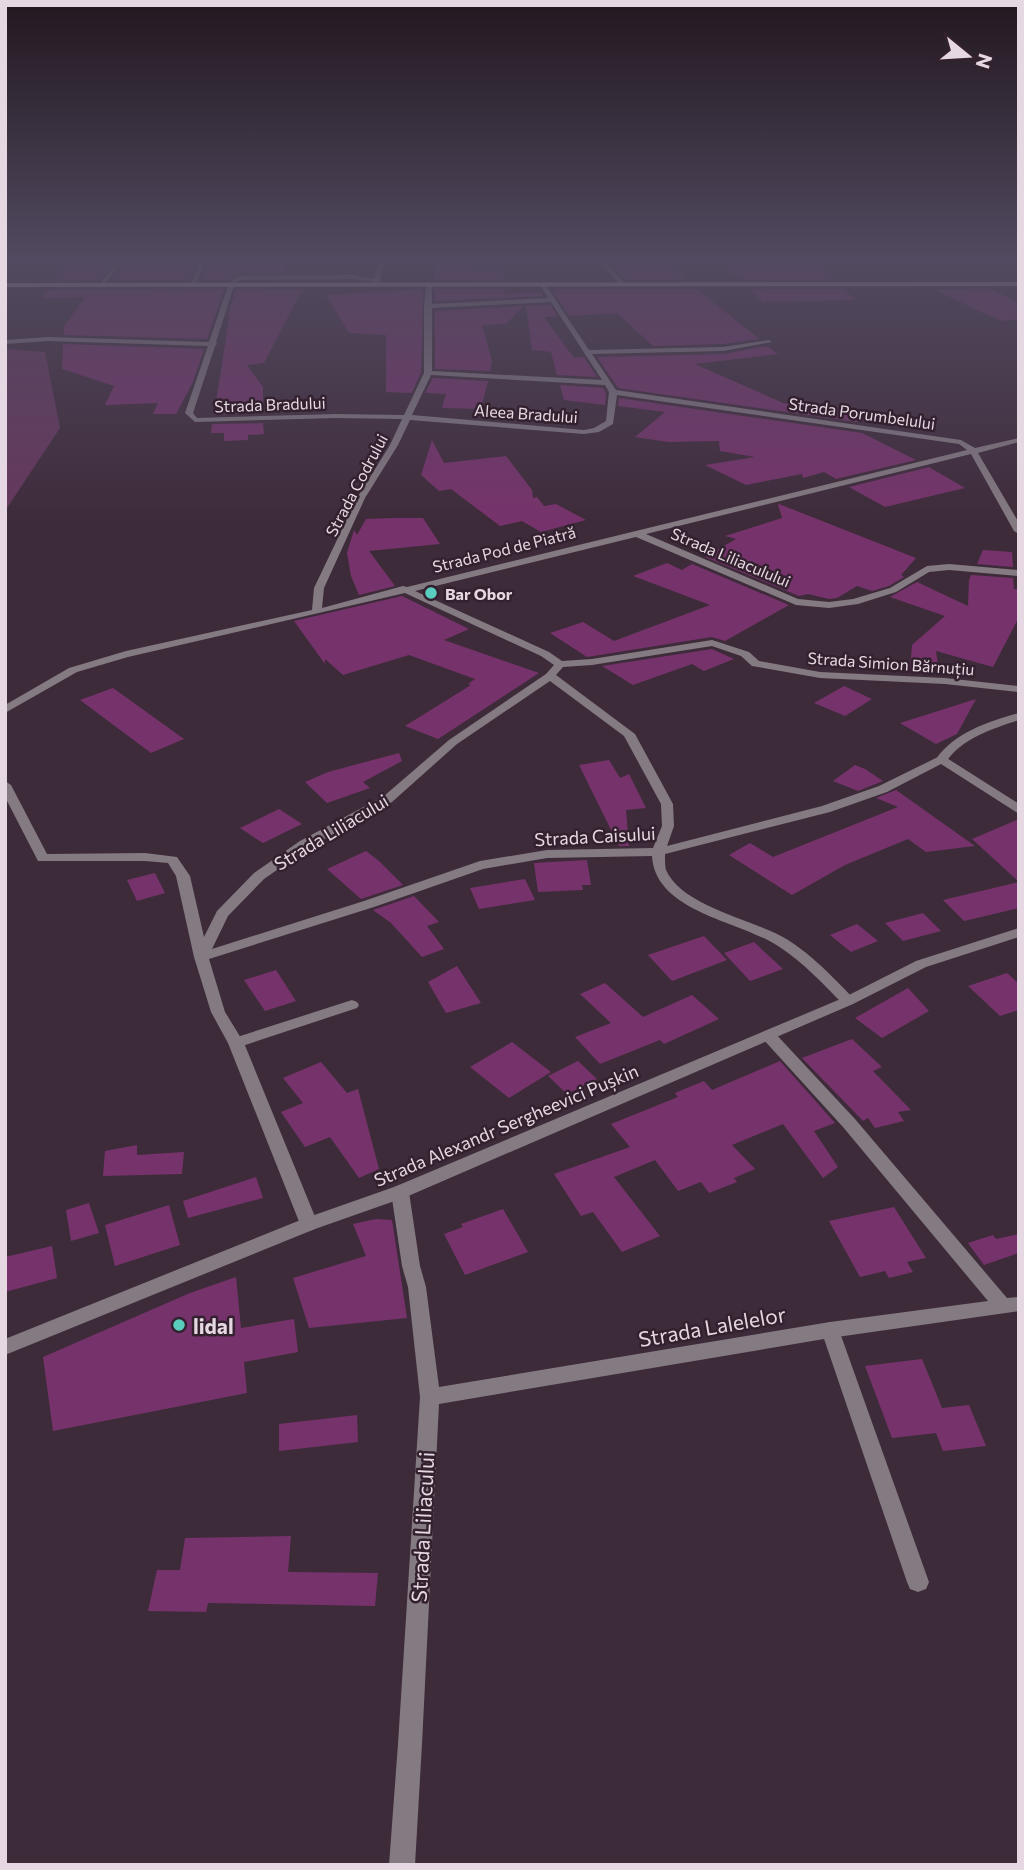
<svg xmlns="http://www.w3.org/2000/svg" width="1024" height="1870" viewBox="0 0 1024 1870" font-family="Commissioner,sans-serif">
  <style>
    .green { fill: #66375e }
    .building { fill: #76336b }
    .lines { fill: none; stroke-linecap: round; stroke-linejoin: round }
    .service { fill: #847a82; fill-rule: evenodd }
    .pedestrian { fill: #847a82; fill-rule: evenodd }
    .minor { fill: #847a82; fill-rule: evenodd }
    .tertiary { fill: #847a82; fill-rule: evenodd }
    .primary { fill: #d7c1d2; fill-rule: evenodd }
    .poi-dot { fill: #5acebe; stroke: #342130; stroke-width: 2.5 }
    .labels { text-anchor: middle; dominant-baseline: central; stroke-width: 5; stroke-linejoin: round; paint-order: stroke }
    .far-street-label { font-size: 16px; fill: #e5d8e2; stroke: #342130 }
    .far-poi-label { font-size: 16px; font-weight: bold; fill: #e5d8e2; stroke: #342130; text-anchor: start }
    .street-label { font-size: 18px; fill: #e5d8e2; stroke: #342130 }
    .near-poi-label { font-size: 21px; font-weight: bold; fill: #e5d8e2; stroke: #342130; text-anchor: start }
    .near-street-label { font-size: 21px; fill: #e5d8e2; stroke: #342130 }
  </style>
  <rect width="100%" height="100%" fill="#3e2b3a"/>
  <path class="green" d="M5 349 45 352 60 428 5 511Z"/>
  <g class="building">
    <path d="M136 258H195L198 260 189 280H111L128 260Z"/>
    <path d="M659 258 686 280H627L608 261Z"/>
    <path d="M719 258H821V266L835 280H740Z"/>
    <path d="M115 260 100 280H54L68 261Z"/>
    <path d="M436 262H469V271L503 270 504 280H434Z"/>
    <path d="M287 263 283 273H237L230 280H200L208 264Z"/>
    <path d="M224 289 207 339 64 335V327L85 297 42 298 48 290Z"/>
    <path d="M236 289 302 290 264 363 247 365 263 387V413L214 415 230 313 226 321Z"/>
    <path d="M423 289 421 372 412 393 386 392V335L349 333 326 295Z"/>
    <path d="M435 289H505V294L524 293 523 290 526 293H542L543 296 435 301Z"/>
    <path d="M556 289H697L759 339 723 344 653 346 617 313 569 316 554 292H557Z"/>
    <path d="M750 289H844L855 300 763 302Z"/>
    <path d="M991 289 1019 303V319L1001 321 935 290Z"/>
    <path d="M550 305 557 316 544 317 574 358 584 357 597 377 557 375 551 352 532 350 526 306Z"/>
    <path d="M523 306 506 324 482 325 492 361 490 371 435 369V311Z"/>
    <path d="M63 344 204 349 193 382 176 414H153L158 403 105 405 114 386 62 369Z"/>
    <path d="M767 346 778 354 695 364 783 403 872 415 873 419 857 422 618 388 597 357 723 354Z"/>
    <path d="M433 378 488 381 481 409 442 408 446 394 425 393Z"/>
    <path d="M560 385 603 388 606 393 605 405 564 400Z"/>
    <path d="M619 398 862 433 916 460 836 479 824 472 803 478 802 474 746 485 705 465 755 457 720 451 719 441 668 442 635 437 665 412 618 406Z"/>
    <path d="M263 423 264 434 248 435V440L224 441V433H211L212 424Z"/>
    <path d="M432 440 444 463 506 456 532 490 533 498 537 497 544 506 556 504 586 520 541 532 522 521 500 526 451 489 439 491 421 475Z"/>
    <path d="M929 467 965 488 885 507 849 487Z"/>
    <path d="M778 504H779L916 558 901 575 904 577 889 586 872 591 857 586 837 598 829 599 808 594 799 596 705 557 736 539 725 536 782 518Z"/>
    <path d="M394 518H423L440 544 369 551 395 586 359 595 351 576 347 553 354 530 357 535 366 519Z"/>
    <path d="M983 550 1012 552 1013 567 977 564Z"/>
    <path d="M667 563 682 570 692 564 789 605 725 641 712 637 587 657 550 633 583 622 614 641 710 605 633 576Z"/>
    <path d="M971 575 1013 578 1014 589H1019V617L993 667 936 651 939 672 910 670 912 645 945 616 890 597 917 582 968 606 969 580Z"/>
    <path d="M402 596 469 629 444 640 539 673 438 739 405 726 471 685 468 684 475 679 409 655 343 675 325 659V664L294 621Z"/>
    <path d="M712 649 734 659 704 671 692 664 633 685 602 666Z"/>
    <path d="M844 686 872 699 845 716 814 703Z"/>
    <path d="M113 688 184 739 151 753 80 700Z"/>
    <path d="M976 699 957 734 936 744 900 723Z"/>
    <path d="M399 753 402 761 363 782 370 788 327 803 305 782 328 772Z"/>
    <path d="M609 760 620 778 629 774 646 808 626 810 629 846H619L579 765Z"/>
    <path d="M855 765 865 769 883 781 858 791 833 781Z"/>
    <path d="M896 790 975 846 926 852 908 839 845 865 792 895 729 855 750 843 773 857 898 807 876 798Z"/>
    <path d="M279 809 302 824 263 843 240 828Z"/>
    <path d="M1019 819V882L972 839Z"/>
    <path d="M366 851 379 861 403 885 361 899 327 869Z"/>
    <path d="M587 860 591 885H582L583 890 538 892 534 863Z"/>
    <path d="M155 873 165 893 137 901 127 880Z"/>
    <path d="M525 879 535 900 479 909 470 888Z"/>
    <path d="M1019 882V908L964 921 943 900Z"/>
    <path d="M414 896 439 922 427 926 444 949 422 957 391 923 373 910Z"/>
    <path d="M923 913 941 931 903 941 885 923Z"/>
    <path d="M857 924 878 941 851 952 830 935Z"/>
    <path d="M704 936 727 960 672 981 648 955Z"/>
    <path d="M754 942 783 969 750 981 724 953Z"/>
    <path d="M457 966 481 1003 446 1013 428 982Z"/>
    <path d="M276 970 296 1001 265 1011 244 980Z"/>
    <path d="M1007 973 1019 984V1010L1000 1016 968 986Z"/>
    <path d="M605 983 643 1017 692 995 719 1019 664 1044 660 1040 600 1064 575 1037 611 1023 580 994Z"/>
    <path d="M908 988 929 1011 882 1038 855 1018Z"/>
    <path d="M852 1039 882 1067 873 1071 911 1110 898 1112 904 1121 875 1128 868 1118 863 1121 802 1058Z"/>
    <path d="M512 1042 551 1072 509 1098 470 1067Z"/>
    <path d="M578 1061 597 1079 567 1094 548 1076Z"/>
    <path d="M780 1061 835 1123 814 1131 838 1167 823 1178 783 1124 732 1145 755 1169 734 1178 737 1182 709 1193 701 1182 678 1191 655 1160 614 1177 660 1236 622 1252 593 1212 581 1216 554 1174 630 1147 611 1124 678 1097 675 1093 704 1081 712 1090Z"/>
    <path d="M321 1062 347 1093 358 1089 379 1169 359 1178 330 1137 305 1147 281 1112 303 1103 283 1078Z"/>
    <path d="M137 1145V1155L184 1152 182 1174 103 1176 105 1151Z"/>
    <path d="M256 1177 263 1198 188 1218 183 1201Z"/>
    <path d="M89 1203 99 1233 71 1241 66 1210Z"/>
    <path d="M169 1205 180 1245 115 1266 105 1225Z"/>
    <path d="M894 1207 926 1258 907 1262 913 1272 889 1278 885 1271 860 1277 829 1221Z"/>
    <path d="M503 1209 528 1252 465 1275 444 1234 463 1227 461 1224Z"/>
    <path d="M376 1219 392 1220 407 1318 309 1328 293 1278 366 1256 353 1224Z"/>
    <path d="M1019 1234V1253L984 1265 968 1243 993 1235 996 1239Z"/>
    <path d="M52 1246 57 1278 5 1292V1257Z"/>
    <path d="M236 1277 241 1328 294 1319 298 1352 244 1362 247 1393 53 1431 43 1357 190 1293Z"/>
    <path d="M922 1359 942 1408 969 1405 986 1446 943 1451 936 1433 892 1438 865 1366Z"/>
    <path d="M357 1415 358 1442 279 1451V1424Z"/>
    <path d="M291 1536 288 1572 378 1573 375 1606 208 1603 206 1612 148 1611 157 1570H180L185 1538Z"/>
  </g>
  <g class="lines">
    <g class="service">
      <path d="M7 258H13L5 266V260Z"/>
      <path d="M120 258H126L103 286H99Z"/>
      <path d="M201 258H323L206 261 195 285 190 286Z"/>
      <path d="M598 261H602L626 284V286H622Z"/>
      <path d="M352 275 380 280 377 282 352 279 239 280 233 287 228 286 237 276Z"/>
      <path d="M352 1000 357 1002 359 1005 357 1008 236 1048 231 1047 228 1043 231 1039Z"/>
      <path d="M830 1322 837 1325 839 1330 929 1582 926 1589 918 1592 910 1589 907 1582 821 1330 823 1325Z"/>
      <path d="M410 1732 418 1736 422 1744 415 1865H389L398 1744 402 1736Z"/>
    </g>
    <path class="pedestrian" d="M1019 713V720C993 729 962 738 946 762H938L936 759C954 733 989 721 1019 713Z"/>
    <g class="minor">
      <path d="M379 258H385L379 285 376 287 373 285Z"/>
      <path d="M429 283 432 285V304L548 298 540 285 545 284 589 350 723 347 769 340 772 342 723 351 592 354 616 390 961 440 975 448 1019 438V442L978 453 1019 523V534L1014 531 971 454 646 534 798 599 829 602 853 599 890 588 927 566 949 564 1019 570V576L949 570 929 572 896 592 858 604 829 608 796 605 636 537 415 591 549 652 562 661 592 659 712 640 749 652 759 661 820 672 945 678 1019 686V692L945 684 820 678 752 666 741 656 712 646 592 665 563 667 556 675 635 734 673 804 674 826 667 846 822 806 879 786 942 755 1019 804V814L941 764 887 792 830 812 665 854C665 859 665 866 666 870 682 907 756 920 788 940 812 955 833 977 853 998L855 1001 853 1004H843C823 984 803 962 778 946 740 921 655 912 652 856L547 858 483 869 374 907 209 959 225 1012 244 1043 318 1224 315 1229 309 1231 303 1229 300 1224 228 1043 211 1012 194 957 176 876 168 863 145 861H38L5 797V781L11 785 47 854 145 853 177 857 190 876 204 937 217 911 254 873 300 841 384 796 449 740 546 674 554 665 541 656 405 593 128 657 77 672 5 713V705L69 668 126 651 312 610 314 588 357 498 390 445 402 419 336 418 195 422 185 413 208 346 48 341 5 344V340L48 337 209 342 228 286 231 284 234 286 216 342 217 344 215 346 193 413 197 418 336 414 404 415 424 373V306L426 285ZM551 302 602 380 432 371V308ZM431 375 605 385 609 392 606 421 594 428 584 430 412 415ZM617 395 959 444 967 450 407 587 403 586 322 608 324 588 365 498 398 445 410 420 584 434 599 432 613 424ZM550 681 624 736 661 804 662 826 653 848 547 850 480 861 364 901 212 949 228 916 264 879 310 847 392 802 457 744Z"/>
      <path d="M768 1030 773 1031 855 1119 1007 1298 1019 1297V1311L830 1338 439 1404 422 1744 418 1752 410 1756 402 1752 398 1744 420 1397 408 1287 402 1266 391 1192 394 1187 400 1186 406 1187 409 1192 420 1266 426 1287 439 1387 830 1322 988 1301 843 1127 763 1039 760 1035Z"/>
    </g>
    <path class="tertiary" d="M1019 928V937L926 967 853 1004 406 1197 315 1229 5 1355V1339L303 1219 394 1187 843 998 916 961Z"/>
    <path class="primary" d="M1019 282V286L5 287V283Z"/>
  </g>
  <linearGradient id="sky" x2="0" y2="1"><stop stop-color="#221820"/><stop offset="0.5" stop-color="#524a60"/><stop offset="1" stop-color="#524a60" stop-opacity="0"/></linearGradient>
  <rect width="1024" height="520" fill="url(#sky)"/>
  <g class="poi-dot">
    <circle cx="431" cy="593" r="7"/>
    <circle cx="179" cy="1325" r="7"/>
  </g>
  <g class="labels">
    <g class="far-street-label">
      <text transform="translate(270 404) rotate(-2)">Strada Bradului</text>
      <text transform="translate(526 413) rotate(4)">Aleea Bradului</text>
      <text transform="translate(862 413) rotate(8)">Strada Porumbelului</text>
      <text transform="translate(356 485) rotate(-62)">Strada Codrului</text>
      <text transform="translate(504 549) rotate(-14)">Strada Pod de Piatră</text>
      <text transform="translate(731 557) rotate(23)">Strada Liliaculului</text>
      <text transform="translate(891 663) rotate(4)">Strada Simion Bărnuțiu</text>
    </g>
    <g class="far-poi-label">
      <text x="445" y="593">Bar Obor</text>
    </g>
    <g class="street-label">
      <text transform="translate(331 832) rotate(-31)">Strada Liliacului</text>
      <text transform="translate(595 836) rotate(-3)">Strada Caisului</text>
      <text transform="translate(506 1125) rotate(-23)">Strada Alexandr Sergheevici Pușkin</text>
    </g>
    <g class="near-poi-label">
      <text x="193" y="1325">lidal</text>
    </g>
    <g class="near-street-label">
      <text transform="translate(712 1326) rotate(-10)">Strada Lalelelor</text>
      <text transform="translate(422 1527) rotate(-87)">Strada Liliacului</text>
    </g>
  </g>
  <rect width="1024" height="1870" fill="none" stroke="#e5d8e2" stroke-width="14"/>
  <g transform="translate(968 56) rotate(108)" stroke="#342130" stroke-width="5" paint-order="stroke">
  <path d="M0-5L12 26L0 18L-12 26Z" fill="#e5d8e2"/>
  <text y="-10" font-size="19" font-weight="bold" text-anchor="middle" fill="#e5d8e2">N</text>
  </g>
</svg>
